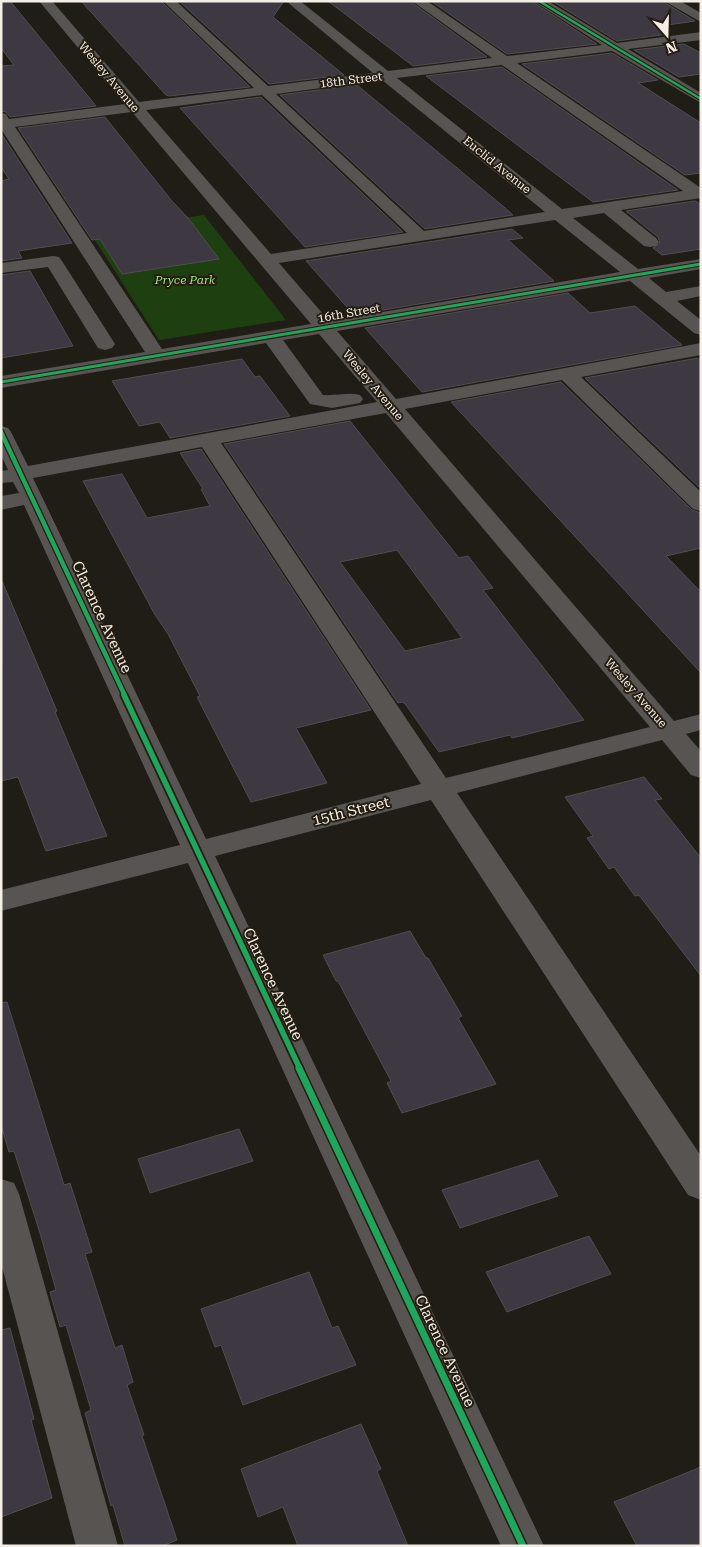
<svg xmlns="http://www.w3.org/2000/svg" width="702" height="1547" viewBox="0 0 702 1547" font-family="'Roboto Serif',serif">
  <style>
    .green { fill: #1e3f10 }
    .building { fill: #3d3841; stroke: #504e4e; fill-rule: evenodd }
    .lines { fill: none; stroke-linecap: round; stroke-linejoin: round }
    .minor { fill: #575452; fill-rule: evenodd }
    .cycleway-far4-casing { stroke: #251d11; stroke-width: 4.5 }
    .cycleway-far3-casing { stroke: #251d11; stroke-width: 5 }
    .cycleway-far2-casing { stroke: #251d11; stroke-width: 7 }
    .cycleway-far1-casing { stroke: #251d11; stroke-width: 9 }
    .cycleway-casing { stroke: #251d11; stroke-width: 10 }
    .cycleway-far4 { stroke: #20a55d; stroke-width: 2.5 }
    .cycleway-far3 { stroke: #20a55d; stroke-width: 3 }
    .cycleway-far2 { stroke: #20a55d; stroke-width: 4.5 }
    .cycleway-far1 { stroke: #20a55d; stroke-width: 5.5 }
    .cycleway { stroke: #20a55d; stroke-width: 7 }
    .labels { text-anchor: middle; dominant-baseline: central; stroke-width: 4; stroke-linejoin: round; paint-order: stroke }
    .far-street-label { font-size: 12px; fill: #f4eee6; stroke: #251d11 }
    .far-park-label { font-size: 12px; font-style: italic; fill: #9de487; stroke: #251d11 }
    .street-label { font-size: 15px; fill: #f4eee6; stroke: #251d11 }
  </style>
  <rect width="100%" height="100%" fill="#201c16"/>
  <path class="green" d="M204 215 286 320 159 340 89 231Z"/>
  <g class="building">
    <path d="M1 1H10L96 106 10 117 6 112 1 111V66L14 65 1 48Z"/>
    <path d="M81 1H161L250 87 169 96 166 95Z"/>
    <path d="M179 1H284L273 17 344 75 269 84Z"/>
    <path d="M328 1H410L487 57 413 66Z"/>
    <path d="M431 1H531L597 44 507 54Z"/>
    <path d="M552 1H662L695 21 654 27 668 34 617 41Z"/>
    <path d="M684 44 701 53V74L679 77 634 50Z"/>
    <path d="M612 53 658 80 638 83 701 123V173L685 175 522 64Z"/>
    <path d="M502 67 678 190 593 202 426 76Z"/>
    <path d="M357 85 504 207 513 215 425 229 280 95Z"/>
    <path d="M261 97 403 232 305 247 180 108Z"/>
    <path d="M105 117 171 200 188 218 219 259 122 274 100 239 92 240 18 128Z"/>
    <path d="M1 133 72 243 18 251 22 258 1 261V181L9 179 1 167Z"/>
    <path d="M695 201 701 204V249L662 255 653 248 660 243 658 237 626 211Z"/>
    <path d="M512 229 523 238 508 240 554 281 354 315 306 261Z"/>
    <path d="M30 271 73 346 1 358V275Z"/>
    <path d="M568 293 590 313 635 306 682 345 422 392 365 328Z"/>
    <path d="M698 358 701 360V489L585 378Z"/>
    <path d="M242 359 255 377 260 376 290 416 170 438 160 422 139 426 112 381Z"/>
    <path d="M561 382 692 510 701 513V548L666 556 701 592V673L451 402Z"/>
    <path d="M350 421 459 558 468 556 493 588 483 590 584 720 512 738 510 735 439 752 406 705 403 702 398 703 224 444ZM397 550 446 616 462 638 405 651 340 562Z"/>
    <path d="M201 449 371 710 296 728 327 783 251 802 197 697 200 696 168 634 154 613 83 481 122 474 147 518 210 506 201 489H203L180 453Z"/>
    <path d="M2 581 57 711 55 712 107 836 46 851 18 777 1 781Z"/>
    <path d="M644 777 662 799 655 800 701 858V976L639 895 635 896 614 867 609 869 587 838 593 836 565 797Z"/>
    <path d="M410 931 426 958H428L462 1016 458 1018 496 1084 402 1113 387 1083 391 1081 338 981H336L323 955Z"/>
    <path d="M7 1002 64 1185 70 1183 80 1214 92 1252 85 1254 115 1348 122 1345 133 1382 127 1385 144 1435 142 1436 177 1540 162 1546H125L113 1505 111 1506 85 1413 91 1410 66 1325 60 1327 50 1292 56 1290 40 1233 14 1151 9 1152 1 1125V1003Z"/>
    <path d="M239 1129 253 1161 150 1193 138 1159Z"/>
    <path d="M538 1160 558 1196 460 1228 442 1190Z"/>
    <path d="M589 1236 611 1274 507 1312 486 1272Z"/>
    <path d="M309 1272 332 1328 338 1326 356 1365 243 1405 221 1345 215 1347 201 1309Z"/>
    <path d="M10 1328 34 1419 31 1420 52 1498 1 1517V1330Z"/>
    <path d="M361 1424 381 1469 377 1471 408 1546H298L283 1507 258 1517 241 1469Z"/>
    <path d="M701 1467V1546H637L614 1502Z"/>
  </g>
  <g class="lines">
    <g class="minor">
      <path d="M39 1H52L139 102 254 88 163 1H176L268 86 373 73 286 1H300L388 71 492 58 412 1H427L507 56 602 45 533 1H548L617 43 701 32V40L628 49 701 93V103L612 51 517 63 701 188V198L621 210 656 238 659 242 656 246 650 247 644 246 604 213 573 218 638 269 701 259V269L649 278 666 292 701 286V296L677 301 701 320V335L694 333 630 281 337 331 396 399 701 343V355L581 377 701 492V511L693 509 562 380 405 409 674 721 701 714V730L686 734 701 751V778L691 775 662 740 457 793 701 1156V1200L688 1195 431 800 215 856 544 1546H501L188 863 1 911V890L180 845 24 505 1 510V496L19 493 13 482 1 483V471L8 470 1 455V426L8 428 11 432 28 466 377 402 319 334 283 340 323 395C336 396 348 392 360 395L363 399 360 403 332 408 310 404 266 343 1 388V376L145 352 1 129V113L6 114 9 119 125 104ZM502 65 683 191 562 209 397 78ZM382 80 545 212 424 231 276 94ZM262 95 407 233 271 254 146 110ZM132 112 311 324 162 349 15 127ZM555 220 620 272 329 321 279 263ZM386 413 650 727 446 778 221 443ZM202 447 421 784 206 839 33 478Z"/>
      <path d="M664 1H680L701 13V22Z"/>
      <path d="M53 256 59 257 62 261 115 344 112 348 105 350 98 348 48 267 1 273V263Z"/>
      <path d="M1 1179 14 1183 19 1194 118 1546H76L1 1263Z"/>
    </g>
    <defs>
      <path id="cycleway-far4" d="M539 1 701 99"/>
      <path id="cycleway-far3" d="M1 382 701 264"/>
      <path id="cycleway-far2" d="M1 432 125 696"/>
      <path id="cycleway-far1" d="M124 695 300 1069"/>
      <path id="cycleway" d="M299 1068 523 1546"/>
    </defs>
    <use href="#cycleway-far4" class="cycleway-far4-casing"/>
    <use href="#cycleway-far3" class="cycleway-far3-casing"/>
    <use href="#cycleway-far2" class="cycleway-far2-casing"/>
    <use href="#cycleway-far1" class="cycleway-far1-casing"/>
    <use href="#cycleway" class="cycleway-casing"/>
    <use href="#cycleway-far4" class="cycleway-far4"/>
    <use href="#cycleway-far3" class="cycleway-far3"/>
    <use href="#cycleway-far2" class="cycleway-far2"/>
    <use href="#cycleway-far1" class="cycleway-far1"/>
    <use href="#cycleway" class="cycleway"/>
  </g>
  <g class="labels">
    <g class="far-street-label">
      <text transform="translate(109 77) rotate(50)">Wesley Avenue</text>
      <text transform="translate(351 80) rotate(-7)">18th Street</text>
      <text transform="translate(497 165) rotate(39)">Euclid Avenue</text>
      <text transform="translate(349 313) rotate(-10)">16th Street</text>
      <text transform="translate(373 385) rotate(50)">Wesley Avenue</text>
      <text transform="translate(636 693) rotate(49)">Wesley Avenue</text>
    </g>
    <g class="far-park-label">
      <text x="185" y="280">Pryce Park</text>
    </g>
    <g class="street-label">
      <text transform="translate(102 617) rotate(65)">Clarence Avenue</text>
      <text transform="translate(351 811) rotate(-14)">15th Street</text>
      <text transform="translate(273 984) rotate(65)">Clarence Avenue</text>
      <text transform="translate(445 1351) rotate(65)">Clarence Avenue</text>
    </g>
  </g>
  <rect width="702" height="1547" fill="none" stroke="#f4eee6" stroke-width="5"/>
  <g transform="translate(667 35) rotate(160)" stroke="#251d11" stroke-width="4" paint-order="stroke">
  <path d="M0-4L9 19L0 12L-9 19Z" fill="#f4eee6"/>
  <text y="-8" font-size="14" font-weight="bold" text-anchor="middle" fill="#f4eee6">N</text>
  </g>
</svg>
